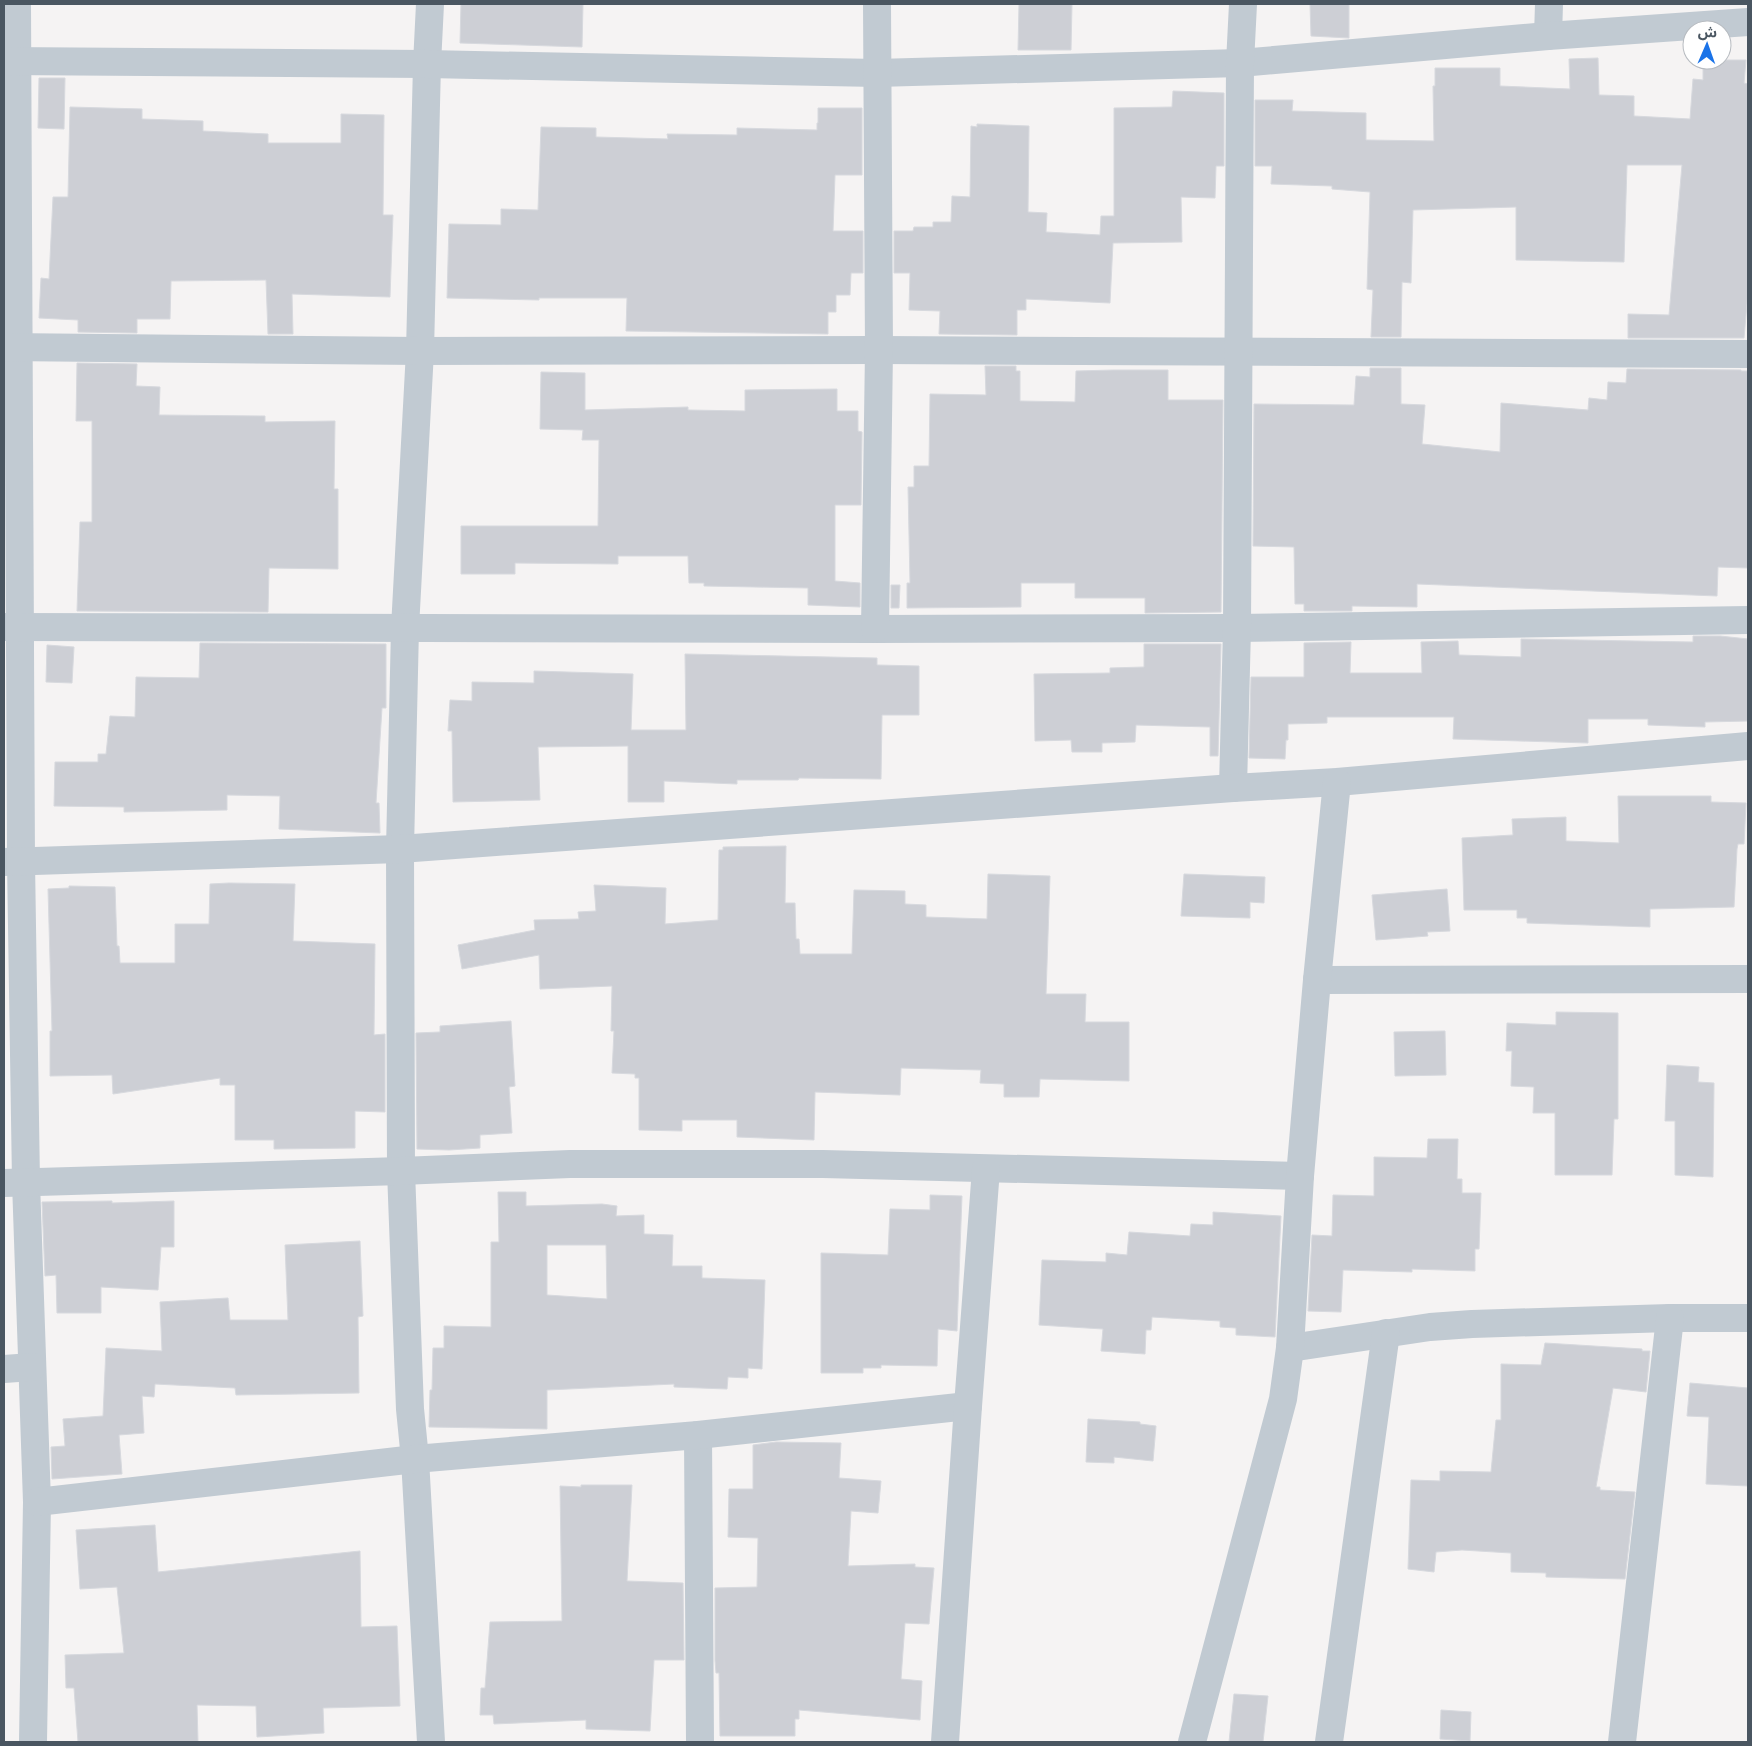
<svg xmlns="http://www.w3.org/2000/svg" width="1752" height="1746" viewBox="0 0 1752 1746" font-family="'DM Sans','Noto Sans Arabic',sans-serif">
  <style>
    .building { fill: #cdcfd5; stroke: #d7d9de; fill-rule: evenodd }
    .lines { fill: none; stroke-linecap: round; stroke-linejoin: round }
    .minor { stroke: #c1cad2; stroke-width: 28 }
  </style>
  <rect width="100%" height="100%" fill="#f5f3f3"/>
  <g class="building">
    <path d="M461 4H583L582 47 460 43Z"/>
    <path d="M1019 4H1072L1071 50H1018Z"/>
    <path d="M1310 4H1349V38L1311 36Z"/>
    <path d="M1598 58 1599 95 1634 96V116L1690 119 1693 79 1703 80V60H1746L1744 83 1748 84V292L1744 338H1628V314L1669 315 1682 165H1627L1624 262 1516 260V207L1413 210 1411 283 1402 282 1401 337H1371L1373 290 1367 289 1370 192 1332 189V186L1271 184 1272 166H1255V100H1293L1292 111 1366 113V140L1434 141 1433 86H1435V68H1500V86L1570 89 1569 59Z"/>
    <path d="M39 78H65L64 129 38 128Z"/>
    <path d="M1173 91 1224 93V166H1216L1215 198 1181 197 1182 242 1113 243 1110 303 1026 299V310H1017V335L939 334 940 311 909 310 910 273H894V231H913L914 227H933V222H951L952 196 970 197 971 126 977 127V124L1029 126 1028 212 1047 213 1046 232 1100 235 1101 216H1114V108L1172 107Z"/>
    <path d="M70 107 142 109V119L203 121V131L268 134V143H341V114L384 115 383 215H393L390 297 292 294 293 334H268L266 280 171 281 170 319H137V333L78 332V320L39 318 41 278 49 279 53 197H68Z"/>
    <path d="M818 108H862V175H835L833 231H863V273H851L850 295H836V312H828V334L626 331 627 298H539V300L447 298 449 224 501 225V209L538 210 541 127 596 128V137L668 139 667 134 737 135V128L817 130V123H818Z"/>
    <path d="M77 363 137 364 136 386 160 387 159 415 265 416V422L335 421 334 489H338V569L269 568 268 612 77 611 80 522H92V421H76Z"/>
    <path d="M985 366H1016V371H1020V401L1075 402 1076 371 1114 370H1168V400H1223L1221 612 1145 613V598H1075V583H1021V607L907 608V583H910L908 487H914V466H929L930 394 986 395Z"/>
    <path d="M1370 368H1401V404L1425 405 1422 444 1500 452 1501 403 1588 410 1589 398 1607 400 1608 382 1626 383 1627 369 1741 370V371H1748V568L1718 567 1717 596 1417 584V607L1352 606V611H1304V604H1295L1294 547 1253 546 1254 404 1354 405 1356 376 1370 377Z"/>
    <path d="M541 372 585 373V410L688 407V410L745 411V390L837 389V411H858V431L862 432 861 505H835V581L860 583V607L808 605V588L704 586V583H689L688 556H618V564L515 563V574H461V526H598L599 440H582L583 430 540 429Z"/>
    <path d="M891 585H900L899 608H891Z"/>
    <path d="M1693 636H1720L1748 639V721L1705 722V727L1648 725V719H1588V743L1453 739 1454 717H1327V723L1288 724V740H1286L1285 759 1249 758 1251 677H1304V643L1351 642 1350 673H1422L1421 642 1458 641 1459 655 1521 657V639L1693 642Z"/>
    <path d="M200 643 386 644V708H382L376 803H379L380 833 279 829 280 796 227 795V810L124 812V807L54 806 55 762H98V754H106L110 716 135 717 136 677 199 678Z"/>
    <path d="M1144 644H1221L1218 756H1210V727L1136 725 1135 742 1102 743V752H1072L1071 740 1035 741 1034 674 1110 673V668L1144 667Z"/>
    <path d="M47 645 74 647 72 683 46 682Z"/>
    <path d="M685 654 877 658V665L919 666V715H882L881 779 799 778 798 780H737V784L664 781V802H628V746L538 747 540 800 453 802 452 731H448L450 700 472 701V682L534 683V671L633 674 631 730H686Z"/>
    <path d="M1618 796H1711V802L1746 803 1744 844H1738L1737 849 1734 907 1650 909V927L1527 923V918H1517V910H1464L1462 838 1513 835 1512 819 1566 817V841L1619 843Z"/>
    <path d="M786 846 785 903H795L796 939H799L800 954H852L854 890 905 891V904L926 905V917L987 919 988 874 1050 876 1046 994H1086L1085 1022H1129V1081L1040 1079 1039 1097H1004V1084L980 1083 981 1070 901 1068 900 1095 815 1092 814 1140 737 1137V1120H682V1131L639 1130V1078H635V1074L612 1073 614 1031H611L612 986 540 989 539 955 462 969 458 945 535 930 534 920 579 919 578 912 596 911 594 885 666 888 665 924 718 920 719 850H723V847Z"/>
    <path d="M1184 874 1265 877 1264 903 1250 902V918L1181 916Z"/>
    <path d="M229 883 295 884 293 941 375 944 374 1035 385 1034V1112L355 1111V1148L274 1149V1140H235V1085H220V1078L113 1094 112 1075 50 1076V1031H52L48 889 69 888V886L115 887 117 946H119L120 963H175V924H209L210 884Z"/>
    <path d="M1447 889 1450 931 1427 932 1428 936 1376 940 1372 895Z"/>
    <path d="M1556 1012 1618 1013V1119H1614L1612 1175H1555V1113H1533L1534 1087 1511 1086 1512 1051H1506L1507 1023 1556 1025Z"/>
    <path d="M511 1021 515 1086 509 1087 512 1133 480 1135V1148L449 1150 417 1149 416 1033 440 1032V1026Z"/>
    <path d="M1445 1031 1446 1075 1395 1076 1394 1032Z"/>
    <path d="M1667 1065 1699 1067 1698 1082 1714 1083 1713 1177 1675 1175V1121H1665Z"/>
    <path d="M1428 1139H1458L1457 1179H1462V1193H1481L1479 1249H1475V1271L1412 1269V1272L1343 1270 1341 1312 1308 1311 1312 1235 1332 1236 1333 1195 1374 1196V1157L1427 1158Z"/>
    <path d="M498 1192H526V1206L602 1204 617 1206 616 1216 644 1215V1234L673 1235 672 1266H702V1278L765 1280 762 1369 748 1368V1378L728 1377 727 1389 674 1387V1384L547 1390V1429L429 1427 430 1390H432L433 1348H444V1326L491 1327V1242H499ZM547 1245H606L607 1299 547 1295Z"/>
    <path d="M930 1195 962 1196 957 1331 938 1329 937 1366 881 1365V1368H863V1373H821V1253L888 1255 890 1209 930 1210Z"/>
    <path d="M112 1201V1203L174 1201V1247H161L158 1290 101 1287V1313H57L56 1275 45 1276 42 1202Z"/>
    <path d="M1213 1212 1281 1216 1275 1337 1236 1335V1328L1220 1327V1321L1152 1317 1151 1330H1146L1145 1354 1101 1351 1103 1329 1039 1325 1042 1260 1106 1262V1253L1127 1255 1129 1232 1190 1236 1191 1224 1213 1225Z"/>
    <path d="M360 1241 363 1316 358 1317 359 1393 236 1395 235 1388 155 1384 154 1397 142 1396 144 1433 119 1435 122 1474 52 1479 51 1447 65 1446 63 1419 103 1416 106 1348 162 1351 160 1302 228 1298 230 1320H288L285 1245Z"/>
    <path d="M1545 1343 1642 1349V1351H1650L1646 1392 1613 1388 1596 1487H1600V1490L1635 1492 1625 1579 1546 1577V1573L1511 1572V1553L1462 1550 1436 1552 1434 1572 1408 1569 1411 1480 1440 1481V1471L1491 1472 1496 1420H1501V1364L1541 1365Z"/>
    <path d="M1690 1383 1748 1388V1486L1706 1484 1709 1417 1687 1416Z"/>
    <path d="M1088 1419 1140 1422V1424L1156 1426 1153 1461 1114 1457V1463L1086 1462Z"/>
    <path d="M776 1442 841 1443 839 1478 881 1481 878 1513 851 1511 848 1566 915 1564V1567L934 1568 929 1624 905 1623 901 1679 922 1681 920 1720 799 1710V1719H795V1736H720L719 1673H716L715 1660V1588L757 1587 758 1538 728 1537 729 1489H753V1445Z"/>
    <path d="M581 1485H632L627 1581 683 1583 684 1660H654L650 1731 586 1729V1720L494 1724 493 1715H480L481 1688H485L490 1622 562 1621 560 1486 581 1487Z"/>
    <path d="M155 1525 158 1572 360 1551 361 1627 397 1626 400 1706 323 1708 324 1733 257 1737 256 1706 197 1705 198 1742H78L74 1688H66L65 1655 124 1653 117 1587 80 1589 76 1530Z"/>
    <path d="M1234 1694 1268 1696 1263 1742H1229Z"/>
    <path d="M1441 1710 1471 1712 1470 1741 1440 1739Z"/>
  </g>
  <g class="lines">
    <g class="minor">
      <path d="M17 4 21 862 26 1182 37 1502 33 1742"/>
      <path d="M430 4 427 64 420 351 405 628 400 849 401 1171 410 1409 415 1459 431 1742"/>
      <path d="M1548 36 1549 4"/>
      <path d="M4 61 427 64 877 73 1240 63 1548 36 1748 22"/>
      <path d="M4 347 420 351 879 350 1748 354"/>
      <path d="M4 627 875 629 1237 628 1748 620"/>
      <path d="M875 629 879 350 877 4"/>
      <path d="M1233 788 1237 628 1240 63 1243 4"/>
      <path d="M4 862 400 849 1233 788 1337 782 1748 746"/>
      <path d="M1317 980 1748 979"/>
      <path d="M4 1183 401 1171 570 1164H823L1300 1176"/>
      <path d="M1290 1348 1430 1327 1472 1324 1670 1318H1748"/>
      <path d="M4 1369 32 1367"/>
      <path d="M698 1435 700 1742"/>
      <path d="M37 1502 415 1459 698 1435 968 1406"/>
      <path d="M945 1742 968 1406 986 1169"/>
      <path d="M1192 1742 1283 1399 1290 1348 1300 1176 1317 980 1337 782"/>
      <path d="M1329 1742 1386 1333"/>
      <path d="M1622 1742 1670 1318"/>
    </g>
  </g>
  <rect width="1752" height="1746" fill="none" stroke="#4a5661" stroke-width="10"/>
  <g transform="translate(1707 45) rotate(2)"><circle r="24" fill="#ffffff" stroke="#b7bbc0"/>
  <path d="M0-4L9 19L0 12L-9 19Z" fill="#1a73e8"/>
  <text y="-8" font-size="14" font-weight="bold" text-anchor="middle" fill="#4a5661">ش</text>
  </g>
</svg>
